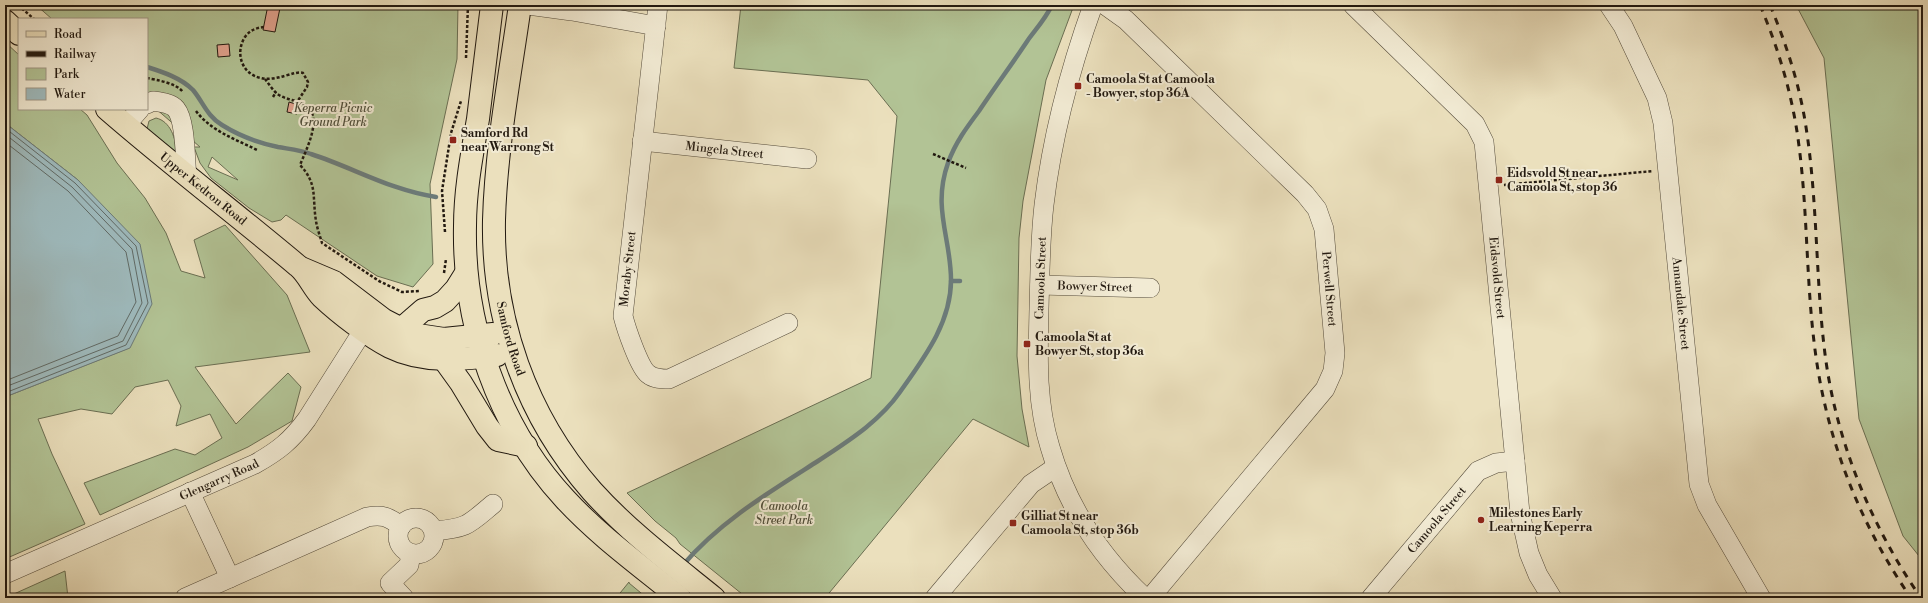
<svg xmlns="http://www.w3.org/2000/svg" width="1928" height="603" viewBox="0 0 1928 603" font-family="'Libre Bodoni',serif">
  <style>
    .green { fill: #b2c395; stroke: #6a6e52; fill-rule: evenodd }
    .water { fill: #9ebabd; stroke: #6c7a78 }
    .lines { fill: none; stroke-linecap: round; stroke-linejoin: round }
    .shore { stroke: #606a66; stroke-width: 1 }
    .stream { stroke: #6c7a78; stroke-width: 4.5 }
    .building { fill: #e3a490; stroke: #221910 }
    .minor-casing { stroke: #544b3b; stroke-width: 20 }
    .major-casing { stroke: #221910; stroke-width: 24 }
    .path { stroke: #221910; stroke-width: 2.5; stroke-dasharray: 3 2; stroke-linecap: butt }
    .minor { stroke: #f2ebd4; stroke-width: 19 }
    .major { stroke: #ebe0bd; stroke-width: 22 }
    .rail { stroke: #221910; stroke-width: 3; stroke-dasharray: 7 7; stroke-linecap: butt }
    .poi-dot { fill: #8f2418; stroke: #f2ebd4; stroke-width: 1.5 }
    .labels { text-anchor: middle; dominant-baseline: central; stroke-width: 4; stroke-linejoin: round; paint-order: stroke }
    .poi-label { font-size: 12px; font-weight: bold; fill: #221910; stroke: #f2ebd4; text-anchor: start }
    .park-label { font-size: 12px; font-style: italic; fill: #4d4c38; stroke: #f2ebd4 }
    .street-label { font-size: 12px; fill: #221910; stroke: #f2ebd4 }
  </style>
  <rect width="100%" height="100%" fill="#ebe0bd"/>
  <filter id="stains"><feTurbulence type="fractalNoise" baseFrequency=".005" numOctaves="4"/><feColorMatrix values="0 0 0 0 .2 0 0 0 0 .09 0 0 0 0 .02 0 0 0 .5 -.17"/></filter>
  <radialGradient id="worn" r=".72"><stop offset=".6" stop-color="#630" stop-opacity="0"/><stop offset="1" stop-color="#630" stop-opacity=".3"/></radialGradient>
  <g class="green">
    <path d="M36 5H458L457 59 430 184 433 264 413 287 377 276 286 215 281 220 272 222 249 208 211 178 200 163 194 147H200L147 101V19H52ZM212 157 238 180 208 167Z"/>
    <path d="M741 5H1074L1046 80 1023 201 1019 238 1017 356 1022 409 1029 447 973 419 825 598H747L680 544 676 538 655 521 627 493 871 378 897 116 868 80 734 68Z"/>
    <path d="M1796 5H1923V561L1903 536 1859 419 1824 58Z"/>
    <path d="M5 42 19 55V109H80L87 115 117 163 145 198 166 233 181 271 205 278 194 240 225 225 287 295 310 352 195 367 236 424 288 373 301 387 292 421 248 447 100 515 84 483 175 449 195 455 222 438 210 414 176 426 181 406 168 380 135 387 112 414 81 409 38 419 52 454 85 524 5 559V397L129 348 78 180 5 123Z"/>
    <path d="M156 118C170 121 177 139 175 152L147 129 149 121Z"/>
    <path d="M65 571 68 598H5Z"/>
    <path d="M629 582V583L647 598H616Z"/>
  </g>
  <path class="water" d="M5 123 78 180 140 244 152 304 130 348 5 397Z"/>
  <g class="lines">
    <g class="shore">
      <path d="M5 128 75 183 136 246 148 303 126 345 5 393"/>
      <path d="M5 134 72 187 132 249 142 303 123 341 5 387"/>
      <path d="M5 142 68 191 126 252 136 302 118 336 5 381"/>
    </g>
    <g class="stream">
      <path d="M147 67C163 72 181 78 193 90 203 102 207 116 222 125 238 135 259 143 278 147 289 149 300 150 311 154 354 168 390 190 436 197"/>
      <path d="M951 281H960"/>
      <path d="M683 565C719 522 771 491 818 461 848 441 879 422 900 392 924 358 951 323 951 280 951 238 932 208 948 163 955 143 967 127 979 111 995 87 1012 64 1028 40 1036 29 1046 18 1052 5"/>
    </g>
  </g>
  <g class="building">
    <path d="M268 5 280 8 275 32 263 30Z"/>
    <path d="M229 44 230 56 218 57 217 45Z"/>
    <path d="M289 102 299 105 297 114 287 112Z"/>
  </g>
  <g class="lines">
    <defs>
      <g id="minor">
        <path d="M528 5 572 11 656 26"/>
        <path d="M658 5 623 316C626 328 639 367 648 374 654 379 662 379 669 379L788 323"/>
        <path d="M1093 5C1070 69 1052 137 1044 205 1040 239 1040 274 1039 309 1038 356 1036 402 1050 447 1067 506 1100 556 1145 598"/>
        <path id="s1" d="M1105 5 1126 20 1305 194 1317 209 1324 229 1335 353 1333 371 1325 389 1150 598"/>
        <path id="s2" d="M1353 5 1475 124 1484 142 1520 513 1529 553 1538 575 1552 598"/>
        <path id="s3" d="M1609 5 1623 26 1657 98 1663 123 1699 484 1707 505 1761 598"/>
        <path d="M147 104 153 101C160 102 171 103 176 109 186 121 185 161 187 177"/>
        <path d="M126 125 140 109"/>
        <path id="s4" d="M642 141 807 159"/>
        <path id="s5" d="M1040 285 1150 288"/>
        <path d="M190 492 230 578"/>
        <circle cx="416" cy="536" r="18"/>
        <path d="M434 531C468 528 468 525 493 504"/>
        <path id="s6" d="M5 574 255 464C278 451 291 441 307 419L371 318"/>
        <path d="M185 598 367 517C383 514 388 517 401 526"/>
        <path d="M404 598 390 583 409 565 411 554"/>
        <path d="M935 598 1031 484 1056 467"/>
        <path id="s7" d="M1371 598 1478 471 1496 463 1515 461"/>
      </g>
      <g id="major">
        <path d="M492 5C487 43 483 81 478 119 472 154 465 190 465 226 463 324 498 427 565 499 599 536 641 566 680 598"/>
        <path id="s8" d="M520 5C510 76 496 148 494 220 492 319 526 416 592 491 628 531 672 564 714 598"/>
        <path d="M5 21 19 34"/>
        <path id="s9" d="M107 109C169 163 235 213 298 266 308 274 313 288 322 297 339 313 370 337 390 347 422 363 463 360 497 355"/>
        <path d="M301 268 334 282 384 320 411 334 444 339 493 334"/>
        <path d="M400 330 423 310 435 307 445 301 456 289 466 273"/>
        <path d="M443 358 461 383 487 426 498 440 526 446"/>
      </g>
    </defs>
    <use href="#minor" class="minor-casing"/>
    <use href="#major" class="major-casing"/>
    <g class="path">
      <path d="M18 5 34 19"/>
      <path d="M264 27C256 28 250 30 245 37 235 52 241 74 261 78 276 82 295 70 303 73L308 82 307 87 297 102"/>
      <path d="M466 58 468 5"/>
      <path d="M147 78C157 80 176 83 183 92"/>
      <path d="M265 79C269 84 273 91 279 95 287 100 297 100 305 105 324 116 306 150 300 165 318 184 312 197 316 221 317 228 320 236 322 243L379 281 402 292 420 291"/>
      <path d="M273 97 276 92"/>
      <path d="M196 111C211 131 235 139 257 150"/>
      <path d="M933 154 966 168"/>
      <path d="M1504 185 1653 171"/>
      <path d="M445 232 442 191 451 133 461 101"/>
      <path d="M444 273 446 259"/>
    </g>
    <use href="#minor" class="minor"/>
    <use href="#major" class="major"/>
    <g class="rail">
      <path d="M1760 5C1779 50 1793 97 1799 146 1808 215 1806 287 1816 357 1828 443 1861 526 1911 598"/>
      <path d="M1770 5C1785 41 1797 77 1804 115 1818 194 1815 275 1825 354 1836 441 1871 526 1921 598"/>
    </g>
  </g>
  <g class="poi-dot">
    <rect x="1074" y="82" width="8" height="8" rx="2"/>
    <rect x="449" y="136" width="8" height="8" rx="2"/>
    <rect x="1495" y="176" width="8" height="8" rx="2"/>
    <rect x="1023" y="340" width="8" height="8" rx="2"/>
    <circle cx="1481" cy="520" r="4"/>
    <rect x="1009" y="519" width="8" height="8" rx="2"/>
  </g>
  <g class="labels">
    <g class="poi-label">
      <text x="1086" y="79">Camoola St at Camoola<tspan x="1086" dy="14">- Bowyer, stop 36A</tspan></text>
      <text x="461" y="133">Samford Rd<tspan x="461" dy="14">near Warrong St</tspan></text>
      <text x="1507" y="173">Eidsvold St near<tspan x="1507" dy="14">Camoola St, stop 36</tspan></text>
      <text x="1035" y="337">Camoola St at<tspan x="1035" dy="14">Bowyer St, stop 36a</tspan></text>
      <text x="1489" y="513">Milestones Early<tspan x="1489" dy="14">Learning Keperra</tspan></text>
      <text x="1021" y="516">Gilliat St near<tspan x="1021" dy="14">Camoola St, stop 36b</tspan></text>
    </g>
    <g class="park-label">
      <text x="333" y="108">Keperra Picnic<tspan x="333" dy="14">Ground Park</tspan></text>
      <text x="784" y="506">Camoola<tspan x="784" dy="14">Street Park</tspan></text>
    </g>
    <g class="street-label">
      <text stroke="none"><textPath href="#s4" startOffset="83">Mingela Street</textPath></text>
      <text stroke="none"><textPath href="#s9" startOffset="125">Upper Kedron Road</textPath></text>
      <text transform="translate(628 269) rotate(-84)">Moraby Street</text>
      <text transform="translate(1041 278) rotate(-88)">Camoola Street</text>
      <text stroke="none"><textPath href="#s2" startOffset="327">Eidsvold Street</textPath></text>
      <text stroke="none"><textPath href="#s5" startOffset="55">Bowyer Street</textPath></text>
      <text stroke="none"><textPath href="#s1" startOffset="376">Perwell Street</textPath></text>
      <text stroke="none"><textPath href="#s3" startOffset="312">Annandale Street</textPath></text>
      <text stroke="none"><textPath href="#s8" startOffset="337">Samford Road</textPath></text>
      <text stroke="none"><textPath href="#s6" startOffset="234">Glengarry Road</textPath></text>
      <text stroke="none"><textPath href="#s7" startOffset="102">Camoola Street</textPath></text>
    </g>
  </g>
  <rect width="1928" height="603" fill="none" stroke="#ebe0bd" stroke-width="20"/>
  <rect x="6" y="6" width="1916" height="591" fill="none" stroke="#221910" stroke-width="2"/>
  <rect x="10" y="10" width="1908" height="583" fill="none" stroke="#221910"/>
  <rect x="18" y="18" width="130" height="92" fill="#f2ebd4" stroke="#9f9786"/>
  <rect x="26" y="31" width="20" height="6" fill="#ebe0bd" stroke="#9f9786"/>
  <text x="54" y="38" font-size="12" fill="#221910">Road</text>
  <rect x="26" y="51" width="20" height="6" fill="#221910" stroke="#9f9786"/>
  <text x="54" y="58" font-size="12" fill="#221910">Railway</text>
  <rect x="26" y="68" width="20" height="12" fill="#b2c395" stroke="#9f9786"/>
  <text x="54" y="78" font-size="12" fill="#221910">Park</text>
  <rect x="26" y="88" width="20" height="12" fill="#9ebabd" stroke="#9f9786"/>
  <text x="54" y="98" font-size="12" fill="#221910">Water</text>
  <rect width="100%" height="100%" filter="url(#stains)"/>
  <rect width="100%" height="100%" fill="url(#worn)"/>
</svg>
